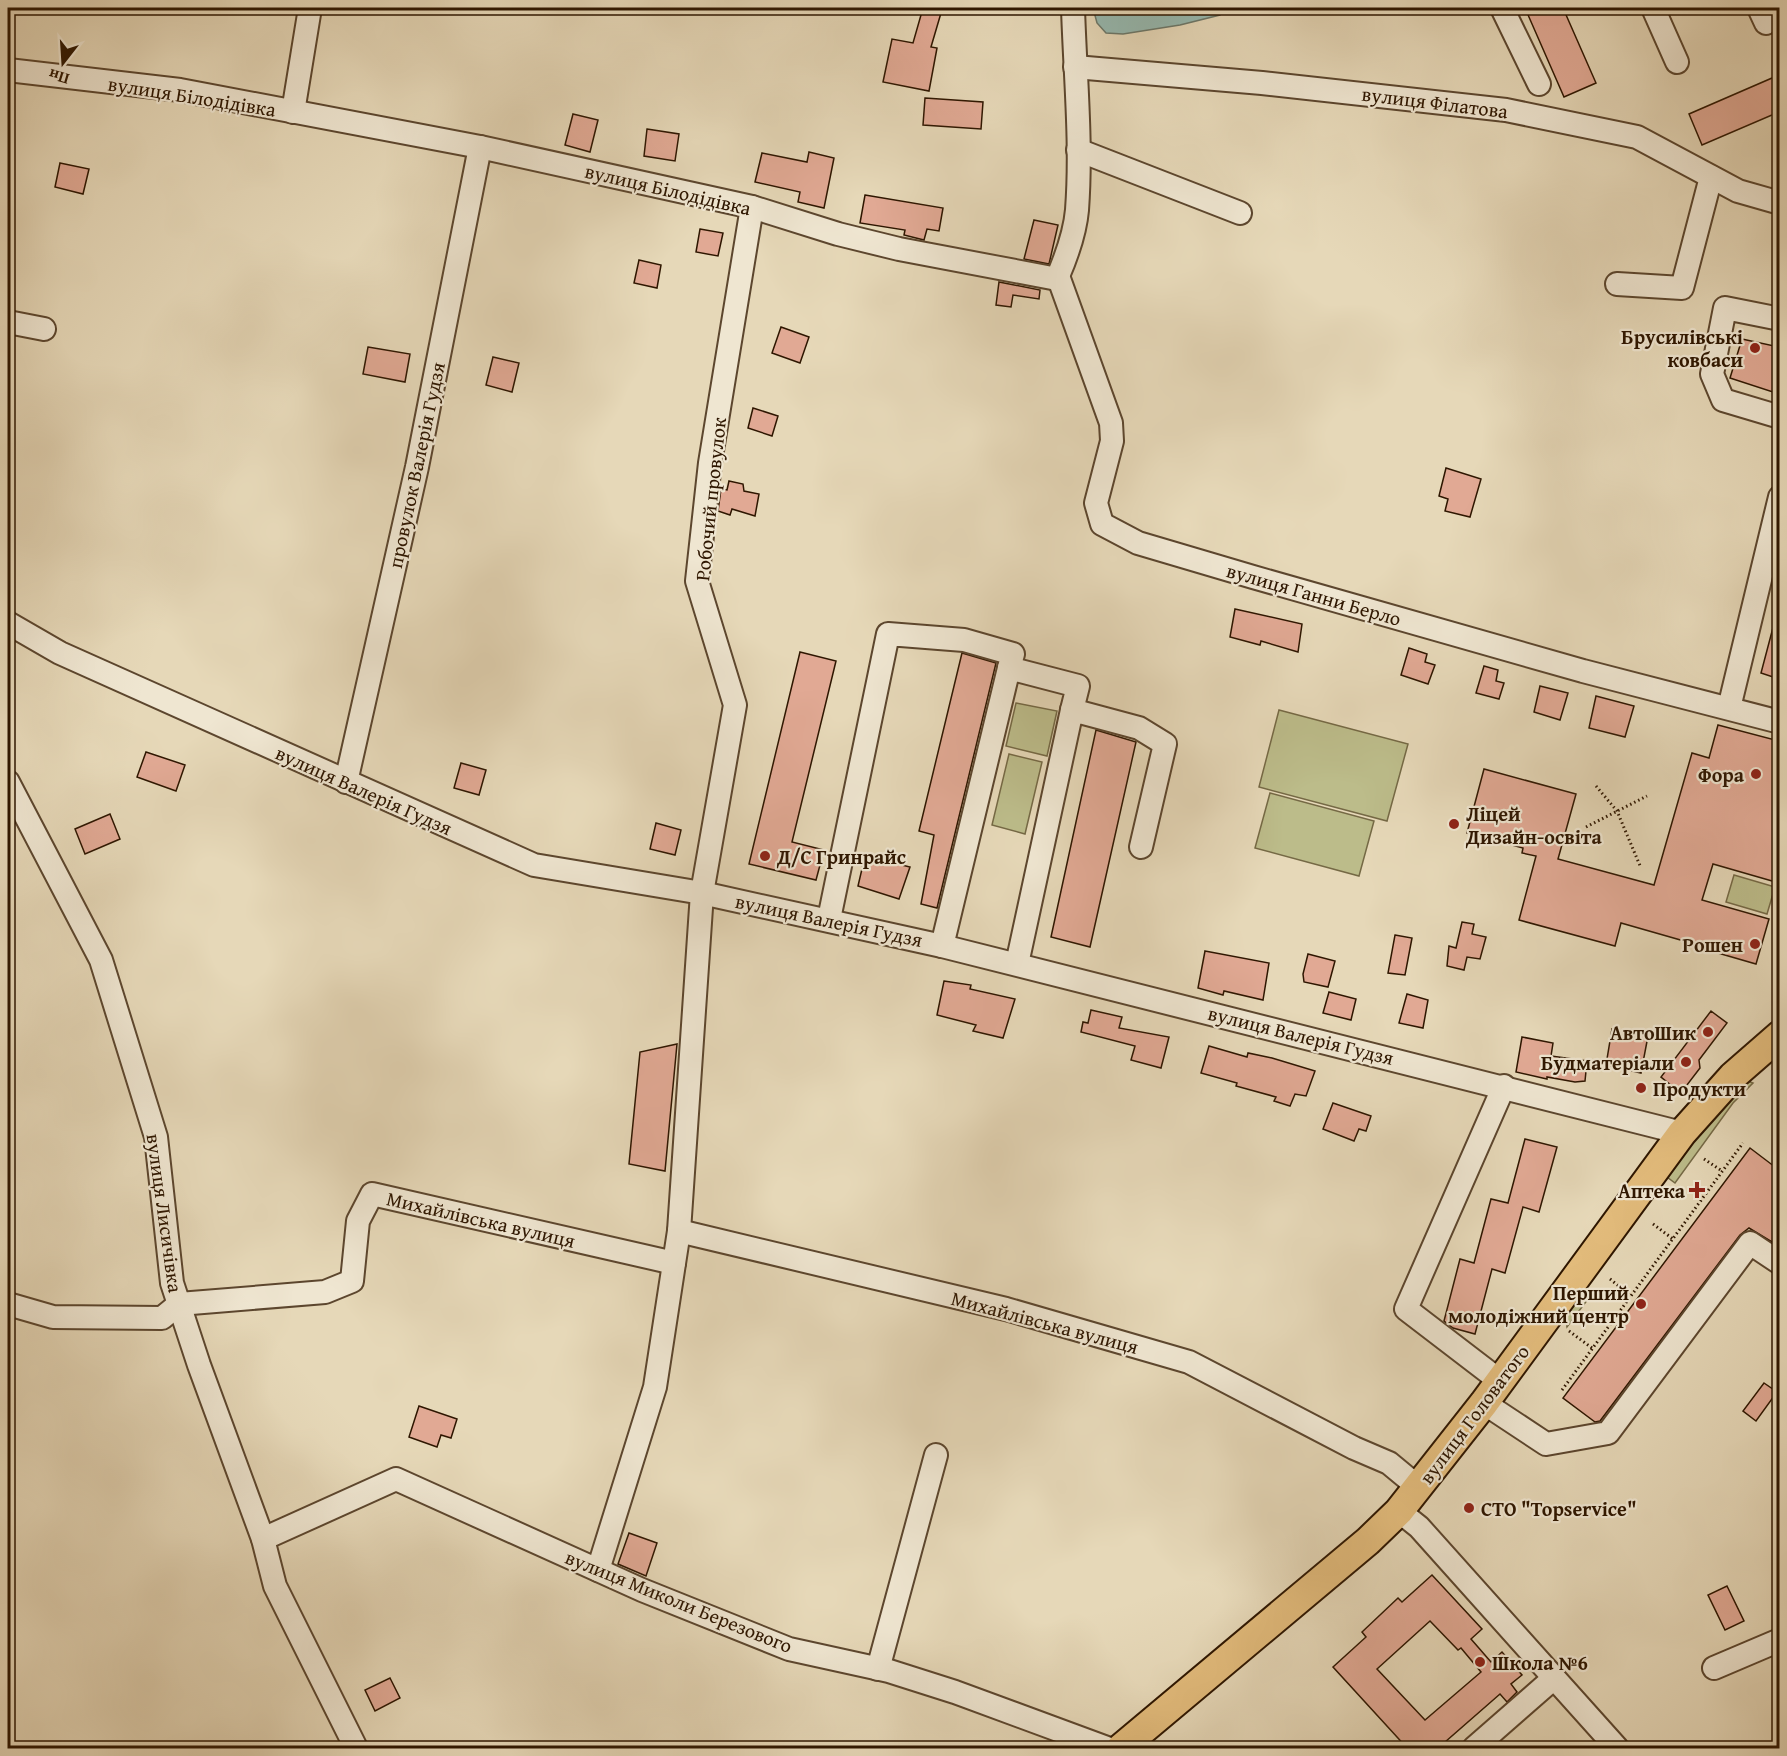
<svg xmlns="http://www.w3.org/2000/svg" width="1787" height="1756" viewBox="0 0 1787 1756" font-family="'Gentium Book Plus',serif">
  <style>
    .green { fill: #bcbc8a; stroke: #756945; stroke-width: 1.5 }
    .water { fill: #96b9b0; stroke: #6c786a; stroke-width: 1.5 }
    .building { fill: #e1a994; stroke: #2e1600; stroke-width: 1.5; fill-rule: evenodd }
    .lines { fill: none; stroke-linecap: round; stroke-linejoin: round }
    .minor-casing { stroke: #5c462e; stroke-width: 26 }
    .major-casing { stroke: #2e1600; stroke-width: 32 }
    .path { stroke: #2e1600; stroke-width: 3; stroke-dasharray: 1.5 3; stroke-linecap: butt }
    .minor { stroke: #efe6d1; stroke-width: 22 }
    .major { stroke: #e3bc7c; stroke-width: 28 }
    .poi-dot { fill: #8f2418; stroke: #efe6d1; stroke-width: 2 }
    .labels { text-anchor: middle; dominant-baseline: central; stroke-width: 4.5; stroke-linejoin: round; paint-order: stroke }
    .street-label { font-size: 20px; fill: #2e1600; stroke: #efe6d1 }
    .poi-label { font-size: 20px; font-weight: bold; fill: #2e1600; stroke: #efe6d1; text-anchor: end }
  </style>
  <rect width="100%" height="100%" fill="#e6d8b8"/>
  <filter id="stains"><feTurbulence type="fractalNoise" baseFrequency=".00333" numOctaves="4"/><feColorMatrix values="0 0 0 0 .2 0 0 0 0 .09 0 0 0 0 .02 0 0 0 .5 -.17"/></filter>
  <radialGradient id="worn" r=".72"><stop offset=".6" stop-color="#630" stop-opacity="0"/><stop offset="1" stop-color="#630" stop-opacity=".3"/></radialGradient>
  <g class="green">
    <path d="M1016 703 1057 711 1047 756 1006 746Z"/>
    <path d="M1279 710 1408 744 1387 821 1259 787Z"/>
    <path d="M1009 754 1042 762 1025 834 992 825Z"/>
    <path d="M1270 793 1374 821 1359 876 1255 848Z"/>
    <path d="M1734 875 1775 887 1767 914 1726 902Z"/>
    <path d="M1745 1080 1753 1083 1733 1103 1675 1183 1667 1177 1736 1085Z"/>
    <path d="M1594 1291 1567 1327 1565 1315 1581 1293Z"/>
  </g>
  <path class="water" d="M1093 8H1226L1220 15 1180 25 1123 34 1106 33 1097 23Z"/>
  <g class="building">
    <path d="M923 8 941 13 931 47 937 48 929 91 883 82 892 39 913 43Z"/>
    <path d="M1525 8H1563L1596 83 1564 97Z"/>
    <path d="M1779 75V112L1702 145 1689 114Z"/>
    <path d="M925 98 983 102 981 129 923 125Z"/>
    <path d="M573 114 598 120 590 152 565 145Z"/>
    <path d="M647 129 679 134 675 161 644 156Z"/>
    <path d="M809 152 834 158 824 208 798 202 800 192 755 182 762 153 807 162Z"/>
    <path d="M60 163 89 169 83 194 55 187Z"/>
    <path d="M865 195 943 208 939 231 927 229 924 240 904 235 905 230 860 223Z"/>
    <path d="M1034 220 1058 225 1049 264 1024 259Z"/>
    <path d="M700 229 723 233 718 256 696 252Z"/>
    <path d="M639 260 661 265 657 288 634 283Z"/>
    <path d="M999 282 1040 290 1039 299 1013 295 1011 307 996 305Z"/>
    <path d="M781 327 809 337 800 363 772 353Z"/>
    <path d="M1742 339 1779 347V394L1730 378Z"/>
    <path d="M368 347 410 354 405 382 363 374Z"/>
    <path d="M493 357 519 363 512 392 486 385Z"/>
    <path d="M753 408 778 416 772 436 748 428Z"/>
    <path d="M1446 468 1481 479 1470 517 1445 511 1448 499 1439 496Z"/>
    <path d="M729 481 743 484 744 491 759 494 755 516 732 509 730 515 718 511 721 489 727 490Z"/>
    <path d="M1235 609 1302 624 1298 652 1261 641 1260 645 1230 637Z"/>
    <path d="M1775 620 1779 621V679L1761 673Z"/>
    <path d="M1409 648 1427 654 1425 662 1435 665 1428 684 1401 675Z"/>
    <path d="M800 652 836 661 792 842 824 850 816 880 749 864Z"/>
    <path d="M962 653 996 663 937 908 921 904 934 835 919 831Z"/>
    <path d="M1484 666 1498 670 1496 681 1504 683 1499 699 1476 693Z"/>
    <path d="M1540 686 1568 693 1560 720 1534 712Z"/>
    <path d="M1596 696 1634 706 1625 737 1589 728Z"/>
    <path d="M1718 725 1779 741V806L1773 832 1779 834V883L1713 864 1702 900 1769 919 1756 964 1711 951 1712 949 1621 923 1615 946 1519 920 1536 856 1522 853 1523 848 1467 833 1484 769 1576 794 1558 859 1654 885 1692 753 1709 758Z"/>
    <path d="M1096 730 1136 742 1090 947 1051 937Z"/>
    <path d="M146 752 185 765 176 791 137 777Z"/>
    <path d="M461 763 486 770 479 795 454 788Z"/>
    <path d="M110 814 120 839 85 854 75 829Z"/>
    <path d="M656 823 681 830 675 855 650 849Z"/>
    <path d="M865 856 910 867 899 899 858 886Z"/>
    <path d="M1462 922 1474 924 1472 934 1486 937 1480 959 1467 957 1464 970 1447 966 1449 946 1456 948Z"/>
    <path d="M1395 935 1412 938 1405 975 1388 973Z"/>
    <path d="M1205 951 1269 963 1263 1000 1224 991 1223 995 1198 988Z"/>
    <path d="M1308 954 1335 961 1328 987 1304 982 1303 974Z"/>
    <path d="M944 981 971 985 970 989 1015 999 1003 1038 973 1031 976 1025 937 1015Z"/>
    <path d="M1329 992 1356 999 1351 1020 1323 1013Z"/>
    <path d="M1407 994 1428 1000 1423 1028 1399 1023Z"/>
    <path d="M1091 1010 1122 1017 1119 1028 1169 1037 1161 1068 1131 1060 1135 1046 1081 1032 1083 1022 1088 1023Z"/>
    <path d="M1711 1011 1727 1023 1699 1060 1700 1068 1687 1085 1677 1090 1661 1077Z"/>
    <path d="M1612 1029 1648 1036 1641 1073 1606 1065Z"/>
    <path d="M1522 1037 1553 1043 1551 1056 1587 1061 1585 1081 1575 1082 1547 1077V1079L1516 1072Z"/>
    <path d="M677 1044 665 1171 629 1164 640 1052Z"/>
    <path d="M1209 1046 1247 1057 1248 1053 1272 1058 1315 1071 1306 1096 1295 1094 1290 1106 1274 1101 1276 1097 1236 1086 1237 1083 1201 1073Z"/>
    <path d="M1333 1103 1371 1116 1366 1131 1359 1129 1354 1141 1323 1129Z"/>
    <path d="M1525 1139 1557 1147 1539 1212 1523 1207 1505 1273 1492 1269 1475 1334 1453 1328 1444 1321 1460 1259 1474 1263 1491 1199 1508 1203Z"/>
    <path d="M1750 1148 1779 1170V1232L1772 1242 1749 1228 1740 1235 1600 1421 1595 1422 1563 1398Z"/>
    <path d="M1764 1383 1777 1392 1756 1421 1743 1411Z"/>
    <path d="M419 1406 457 1419 451 1438 441 1435 437 1447 409 1437Z"/>
    <path d="M629 1533 657 1543 646 1576 618 1564Z"/>
    <path d="M1432 1575 1482 1629 1471 1639 1491 1662 1502 1652 1522 1675 1511 1684 1517 1692 1507 1702 1500 1694 1437 1749H1408L1333 1667 1366 1637 1362 1632 1398 1598 1402 1602ZM1430 1621 1458 1650 1461 1648 1481 1672 1425 1720 1377 1669Z"/>
    <path d="M1727 1586 1744 1621 1725 1630 1708 1595Z"/>
    <path d="M390 1678 400 1698 375 1711 365 1690Z"/>
  </g>
  <g class="lines">
    <defs>
      <g id="minor">
        <path d="M1502 8 1539 84"/>
        <path d="M1653 8 1677 62"/>
        <path d="M1759 8 1766 23"/>
        <path d="M1075 67 1262 83 1506 110 1637 137 1738 191 1780 203"/>
        <path d="M8 70 180 90 480 147 752 207 838 234 899 249 1052 278 1058 276C1067 255 1075 233 1077 210 1082 143 1075 74 1073 8"/>
        <path d="M293 112 310 8"/>
        <path d="M1078 150 1240 213"/>
        <path d="M1058 276 1111 423 1112 441 1096 503 1102 524 1138 543 1253 577 1583 671 1780 722"/>
        <path d="M1617 284 1682 288 1711 177"/>
        <path d="M1780 319 1725 308 1712 374 1723 400 1780 417"/>
        <path d="M8 322 44 329"/>
        <path d="M8 623 60 653 534 865 702 893 942 946 1682 1133"/>
        <path d="M1729 708 1780 497"/>
        <path d="M8 782 101 960 156 1137 172 1283 199 1365 263 1539 275 1586 356 1748"/>
        <path d="M346 782 417 467 480 147"/>
        <path d="M829 919 888 634 964 640 1013 654 1009 668"/>
        <path d="M942 946 1009 668 1078 686 1072 710"/>
        <path d="M1017 964 1072 710 1139 728 1165 744 1141 847"/>
        <path d="M679 1231 1006 1309 1189 1362 1354 1448 1389 1463 1418 1487"/>
        <path d="M8 1304 53 1317 162 1318 179 1304 325 1292 352 1281 358 1221 372 1194 674 1263"/>
        <path d="M1500 1381 1406 1309 1504 1086"/>
        <path d="M1484 1403 1546 1444 1608 1433 1750 1243 1780 1263"/>
        <path d="M1399 1511 1419 1527 1617 1748"/>
        <path d="M263 1539 396 1479 642 1590 789 1649 889 1671 955 1692 1107 1748"/>
        <path d="M598 1570 655 1387 679 1231 702 893 735 705 697 581 710 463 752 207"/>
        <path d="M1714 1668 1780 1640"/>
        <path d="M878 1669 936 1455"/>
        <path d="M1474 1748 1554 1678"/>
      </g>
      <path id="major" d="M1121 1748 1368 1541 1399 1511 1484 1403 1682 1133 1733 1076 1780 1035"/>
    </defs>
    <use href="#minor" class="minor-casing"/>
    <use href="#major" class="major-casing"/>
    <g class="path">
      <path d="M1596 786 1617 811 1641 868"/>
      <path d="M1586 827 1647 796"/>
      <path d="M1704 1159 1722 1171"/>
      <path d="M1653 1224 1673 1239"/>
      <path d="M1610 1279 1631 1296"/>
      <path d="M1569 1331 1592 1348"/>
      <path d="M1562 1390 1743 1143"/>
    </g>
    <use href="#minor" class="minor"/>
    <use href="#major" class="major"/>
  </g>
  <g class="poi-dot">
    <circle cx="1755" cy="348" r="6"/>
    <circle cx="1756" cy="774" r="6"/>
    <circle cx="1454" cy="824" r="6"/>
    <circle cx="765" cy="856" r="6"/>
    <circle cx="1755" cy="944" r="6"/>
    <circle cx="1708" cy="1032" r="6"/>
    <circle cx="1686" cy="1062" r="6"/>
    <circle cx="1641" cy="1088" r="6"/>
    <path d="M1694 1181h6v6h6v6h-6v6h-6v-6h-6v-6h6z"/>
    <circle cx="1641" cy="1304" r="6"/>
    <circle cx="1469" cy="1508" r="6"/>
    <circle cx="1480" cy="1662" r="6"/>
  </g>
  <g class="labels">
    <g class="street-label">
      <text transform="translate(192 96) rotate(9)">вулиця Білодідівка</text>
      <text transform="translate(1435 102) rotate(7)">вулиця Філатова</text>
      <text transform="translate(668 189) rotate(13)">вулиця Білодідівка</text>
      <text transform="translate(416 465) rotate(-78)">провулок Валерія Гудзя</text>
      <text transform="translate(710 499) rotate(-84)">Робочий провулок</text>
      <text transform="translate(1314 594) rotate(16)">вулиця Ганни Берло</text>
      <text transform="translate(364 790) rotate(24)">вулиця Валерія Гудзя</text>
      <text transform="translate(829 920) rotate(12)">вулиця Валерія Гудзя</text>
      <text transform="translate(1301 1035) rotate(14)">вулиця Валерія Гудзя</text>
      <text transform="translate(165 1213) rotate(82)">вулиця Лисичівка</text>
      <text transform="translate(481 1219) rotate(13)">Михайлівська вулиця</text>
      <text transform="translate(1045 1322) rotate(15)">Михайлівська вулиця</text>
      <text transform="translate(1474 1414) rotate(-53)">вулиця Головатого</text>
      <text transform="translate(679 1601) rotate(22)">вулиця Миколи Березового</text>
    </g>
    <g class="poi-label">
      <text x="1743" y="336">Брусилівські<tspan x="1743" dy="23">ковбаси</tspan></text>
      <text x="1744" y="774">Фора</text>
      <text x="1466" y="813" text-anchor="start">Ліцей<tspan x="1466" dy="23">Дизайн-освіта</tspan></text>
      <text x="777" y="856" text-anchor="start">Д/С Гринрайс</text>
      <text x="1743" y="944">Рошен</text>
      <text x="1696" y="1032">АвтоШик</text>
      <text x="1674" y="1062">Будматеріали</text>
      <text x="1653" y="1088" text-anchor="start">Продукти</text>
      <text x="1685" y="1190">Аптека</text>
      <text x="1629" y="1292">Перший<tspan x="1629" dy="23">молодіжний центр</tspan></text>
      <text x="1481" y="1508" text-anchor="start">СТО "Topservice"</text>
      <text x="1492" y="1662" text-anchor="start">Школа №6</text>
    </g>
  </g>
  <rect width="1787" height="1756" fill="none" stroke="#e6d8b8" stroke-width="30"/>
  <rect x="9" y="9" width="1769" height="1738" fill="none" stroke="#2e1600" stroke-width="3"/>
  <rect x="15" y="15" width="1757" height="1726" fill="none" stroke="#2e1600" stroke-width="1.5"/>
  <g transform="translate(63 63) rotate(197)" stroke="#efe6d1" stroke-width="4.5" paint-order="stroke">
  <path d="M0-4.5L10 22L0 15L-10 22Z" fill="#2e1600"/>
  <text y="-9" font-size="16" font-weight="bold" text-anchor="middle" fill="#2e1600">Пн</text>
  </g>
  <rect width="100%" height="100%" filter="url(#stains)"/>
  <rect width="100%" height="100%" fill="url(#worn)"/>
</svg>
